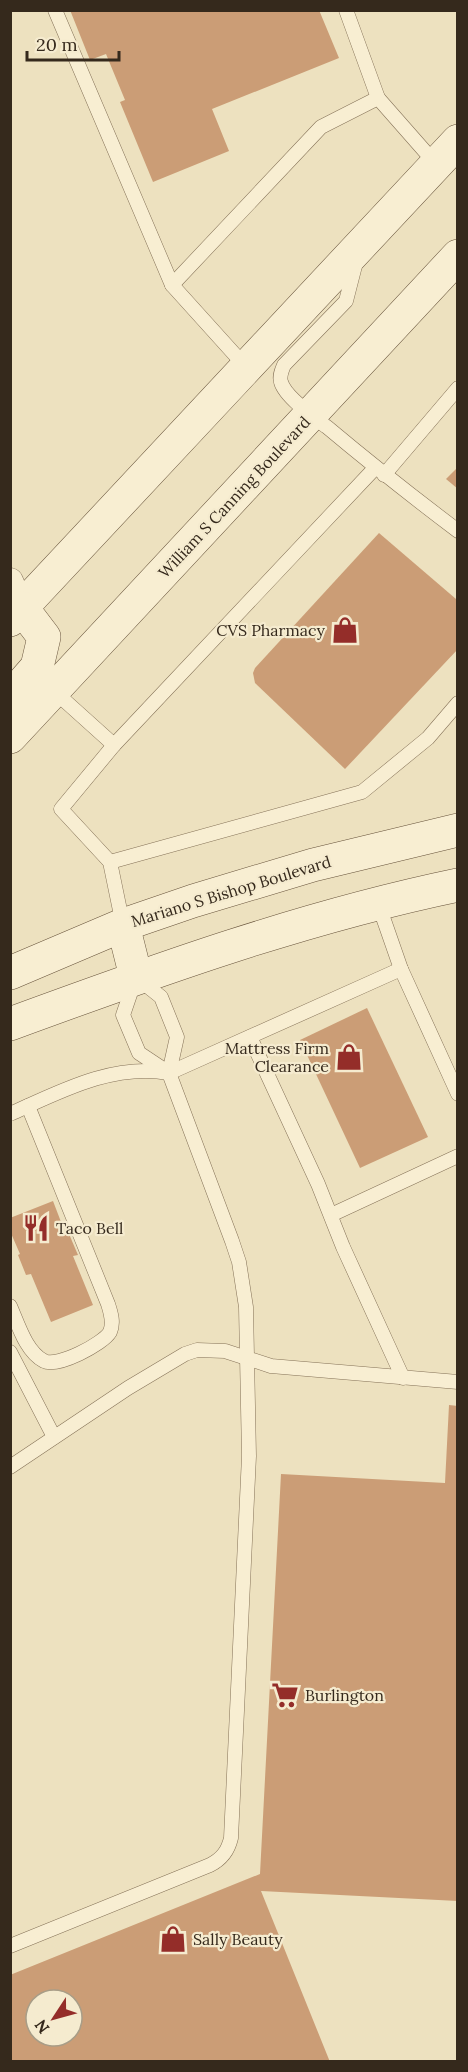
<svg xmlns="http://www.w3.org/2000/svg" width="468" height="2072" viewBox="0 0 468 2072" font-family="Lora,serif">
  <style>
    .building { fill: #cb9d76; fill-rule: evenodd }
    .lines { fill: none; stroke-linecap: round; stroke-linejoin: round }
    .service-casing { stroke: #857258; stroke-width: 15 }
    .minor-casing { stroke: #857258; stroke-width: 27 }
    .secondary-casing { stroke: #67533b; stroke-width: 34 }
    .service { stroke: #f8eed2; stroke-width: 14 }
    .minor { stroke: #f8eed2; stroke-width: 26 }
    .secondary { stroke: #f8eed2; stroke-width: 33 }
    .labels { text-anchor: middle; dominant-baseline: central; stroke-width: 4.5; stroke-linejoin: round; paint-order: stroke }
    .street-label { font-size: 16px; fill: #35291c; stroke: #f5ebcf }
    .poi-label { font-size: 16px; fill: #35291c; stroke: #f5ebcf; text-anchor: start }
  </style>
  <rect width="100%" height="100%" fill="#ede1bf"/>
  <g class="building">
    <path d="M70 10H319L339 58 212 109 229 151 153 182 120 102 125 100 106 54 90 60Z"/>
    <path d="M458 467V489L446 479Z"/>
    <path d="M379 533 456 599 458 649 345 769 255 683 253 673 255 668Z"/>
    <path d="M367 1008 428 1137 360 1168 300 1040Z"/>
    <path d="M53 1201 66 1235 69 1234 78 1255 73 1256 93 1305 51 1322 31 1274 26 1275 18 1255 20 1254 10 1231V1218Z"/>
    <path d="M449 1405 458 1406V1901L261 1891 330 2062H10V1975L260 1874 281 1474 445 1483ZM36 2000H72V2036H36Z"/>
  </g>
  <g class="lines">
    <defs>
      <g id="service">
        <path d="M55 10 172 285 246 367"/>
        <path d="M346 10 378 98"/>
        <path d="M356 262 346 301 284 365C282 370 279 376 281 382 285 397 315 418 327 427 370 463 413 497 458 531"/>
        <path d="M172 285 321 127 378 98 436 164"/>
        <path d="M384 475 458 388"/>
        <path d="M54 691 114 745 375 468"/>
        <path d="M114 745 61 809 110 862 123 925"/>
        <path d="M110 862 362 792 428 738 458 703"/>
        <path d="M378 903 401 969 458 1094"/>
        <path d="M250 1037 318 1184 343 1247 403 1378"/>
        <path d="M10 1114C61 1091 113 1063 169 1073L401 969"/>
        <path d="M331 1215 458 1156"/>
        <path d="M10 1306C18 1324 26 1352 44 1361 57 1368 103 1344 110 1332 114 1323 111 1313 108 1304L28 1106"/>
        <path d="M10 1352 54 1437"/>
        <path d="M10 1467 128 1388 185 1354 197 1350 225 1351 271 1366 458 1382"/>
        <path d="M10 1946 210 1865C222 1859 228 1851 231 1838L249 1456 246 1307 239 1262 232 1241 169 1073 177 1037 161 997 136 977 123 1015 139 1053 169 1073"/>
      </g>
      <path id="minor" d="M10 581 22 608"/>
      <g id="secondary">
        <path d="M10 620 458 141"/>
        <path d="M10 698 37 667 44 637 22 608"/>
        <path d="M10 737 458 256"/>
        <path d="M123 925 136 977"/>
        <path d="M10 973 123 925 193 901 313 865 458 830"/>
        <path d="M10 1024C157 970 304 917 458 885"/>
      </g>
    </defs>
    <use href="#service" class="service-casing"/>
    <use href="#minor" class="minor-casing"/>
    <use href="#secondary" class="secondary-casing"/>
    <use href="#service" class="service"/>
    <use href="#minor" class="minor"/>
    <use href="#secondary" class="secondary"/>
  </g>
  <defs>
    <symbol id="shop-bare" viewBox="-9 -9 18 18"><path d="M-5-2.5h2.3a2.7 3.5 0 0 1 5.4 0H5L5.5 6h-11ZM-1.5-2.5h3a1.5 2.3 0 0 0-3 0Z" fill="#942d29" stroke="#f5ebcf" stroke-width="2.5" paint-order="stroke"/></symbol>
    <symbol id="restaurant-bare" viewBox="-9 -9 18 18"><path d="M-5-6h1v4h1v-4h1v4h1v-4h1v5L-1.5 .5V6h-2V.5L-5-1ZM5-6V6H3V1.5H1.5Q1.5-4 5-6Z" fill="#942d29" stroke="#f5ebcf" stroke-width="2.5" paint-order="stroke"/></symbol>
    <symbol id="supermarket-bare" viewBox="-9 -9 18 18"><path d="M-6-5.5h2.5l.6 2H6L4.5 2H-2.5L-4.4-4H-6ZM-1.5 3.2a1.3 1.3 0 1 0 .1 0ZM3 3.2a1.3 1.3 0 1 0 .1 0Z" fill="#942d29" stroke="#f5ebcf" stroke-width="2.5" paint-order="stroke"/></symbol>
  </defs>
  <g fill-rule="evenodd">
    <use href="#shop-bare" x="326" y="611" width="38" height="38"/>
    <use href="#shop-bare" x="330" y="1038" width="38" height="38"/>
    <use href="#restaurant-bare" x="17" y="1209" width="38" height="38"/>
    <use href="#supermarket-bare" x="266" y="1676" width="38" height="38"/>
    <use href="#shop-bare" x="154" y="1920" width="38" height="38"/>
  </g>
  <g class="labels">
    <g class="street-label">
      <text transform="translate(234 497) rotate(-47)">William S Canning Boulevard</text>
      <text transform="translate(231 891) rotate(-17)">Mariano S Bishop Boulevard</text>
    </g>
    <g class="poi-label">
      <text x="325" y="630" text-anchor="end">CVS Pharmacy</text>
      <text x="329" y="1048" text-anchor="end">Mattress Firm<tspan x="329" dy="18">Clearance</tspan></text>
      <text x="56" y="1228">Taco Bell</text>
      <text x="305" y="1695">Burlington</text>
      <text x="193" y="1939">Sally Beauty</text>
    </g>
  </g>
  <rect width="468" height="2072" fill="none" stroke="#35291c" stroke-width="24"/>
  <g transform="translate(54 2018) rotate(234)"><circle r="28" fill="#f5ebcf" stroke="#a89d87" stroke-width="1.5"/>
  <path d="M0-4.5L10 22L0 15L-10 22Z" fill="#942d29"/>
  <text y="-9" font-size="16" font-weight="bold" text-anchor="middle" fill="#35291c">N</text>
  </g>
  <path d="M27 51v9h92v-9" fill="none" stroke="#35291c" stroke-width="3"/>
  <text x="36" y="51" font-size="18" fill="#35291c" stroke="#f5ebcf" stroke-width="4.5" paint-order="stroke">20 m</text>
</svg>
